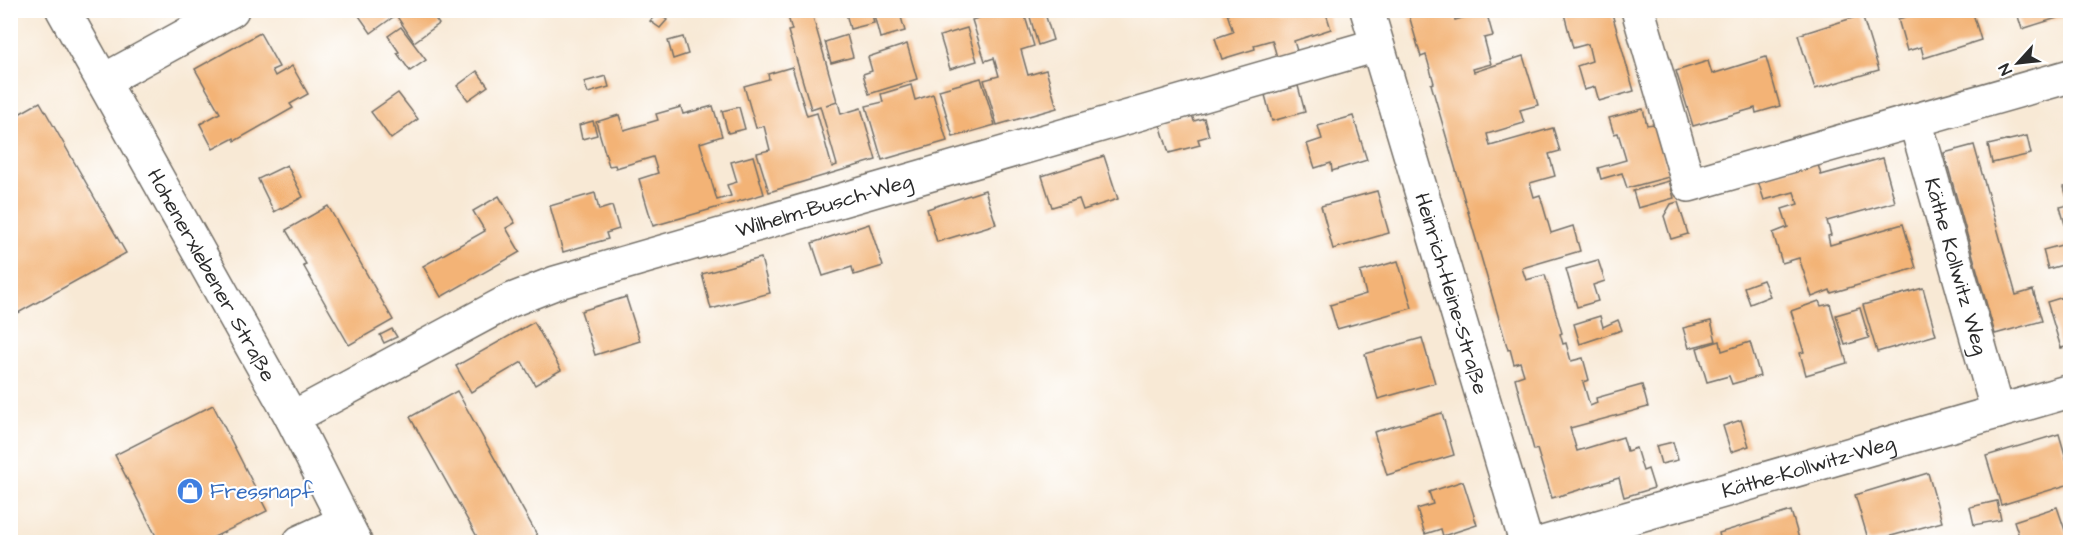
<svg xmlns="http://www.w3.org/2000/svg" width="2081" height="553" viewBox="0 0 2081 553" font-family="'Architects Daughter',sans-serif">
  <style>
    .building { fill: #f3b376 }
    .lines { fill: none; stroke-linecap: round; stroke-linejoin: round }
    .minor-casing { stroke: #736e66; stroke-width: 36 }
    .major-casing { stroke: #736e66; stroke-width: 36 }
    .minor { stroke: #fff; stroke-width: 33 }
    .major { stroke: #fff; stroke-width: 33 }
    .labels { text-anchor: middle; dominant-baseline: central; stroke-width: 4.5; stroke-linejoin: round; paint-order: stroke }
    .street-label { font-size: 21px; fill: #2b2b2b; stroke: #fff }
    .shop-label { font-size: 21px; fill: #366cbe; stroke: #fff; text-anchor: start }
  </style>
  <rect width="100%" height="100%" fill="#fff"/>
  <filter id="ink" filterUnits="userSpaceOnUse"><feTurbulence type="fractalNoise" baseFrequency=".0167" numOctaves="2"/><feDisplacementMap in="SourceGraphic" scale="12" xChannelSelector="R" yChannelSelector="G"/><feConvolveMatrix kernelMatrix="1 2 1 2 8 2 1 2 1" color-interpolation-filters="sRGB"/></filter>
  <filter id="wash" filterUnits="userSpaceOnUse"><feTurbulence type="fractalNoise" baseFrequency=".008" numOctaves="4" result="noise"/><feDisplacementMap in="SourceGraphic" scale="24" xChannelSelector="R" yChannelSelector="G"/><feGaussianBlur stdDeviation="1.35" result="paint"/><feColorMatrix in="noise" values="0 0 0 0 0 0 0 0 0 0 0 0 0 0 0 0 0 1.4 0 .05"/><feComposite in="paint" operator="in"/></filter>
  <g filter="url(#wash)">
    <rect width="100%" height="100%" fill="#f8e9d5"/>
    <g id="blocks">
      <g class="building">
        <path d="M355 10H429L439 24 414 42 396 15 371 33Z"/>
        <path d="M786 10H811L837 101 826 105 838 102 841 114 861 108 876 160 769 192 757 153 770 150 764 126 756 128 744 86 769 79 768 74 792 67 807 116 817 113 832 167 837 165 820 106 811 109 788 31 792 30Z"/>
        <path d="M853 10H871L874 23 850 29 846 13Z"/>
        <path d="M899 10 905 31 880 38 873 11Z"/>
        <path d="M1003 10H1023L1034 46 1021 50 1028 75 1046 70 1057 108 997 125 984 80 999 76 994 58 985 61 972 20Z"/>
        <path d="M1028 10H1044L1053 40 1038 45Z"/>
        <path d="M1226 10H1325L1331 29 1294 41 1297 51 1277 57 1272 40 1254 45 1255 49 1222 59 1215 38 1233 32Z"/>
        <path d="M1413 10H1452L1455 20 1486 11 1493 36 1484 38 1491 64 1473 69 1474 72 1523 56 1538 105 1520 110 1524 123 1487 134 1490 146 1553 128 1560 151 1549 154 1555 176 1530 183 1534 197 1540 195 1551 233 1573 226 1580 251 1522 268 1526 280 1545 275 1562 333 1560 334 1563 344 1566 343 1571 361 1583 358 1589 380 1583 382 1590 406 1597 403 1596 398 1642 385 1648 407 1570 428 1577 451 1623 437 1627 451 1636 448 1643 471 1648 469 1654 488 1624 497 1619 478 1552 498 1537 449 1534 450 1515 378 1524 375 1520 362 1514 364 1510 349 1508 350 1431 84 1434 83 1426 55 1421 57 1408 12Z"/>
        <path d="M1563 10H1611L1634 91 1599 101 1595 87 1584 90 1577 66 1592 61 1588 44 1573 48Z"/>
        <path d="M1911 10H1972L1981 40 1924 58 1921 47 1907 51 1898 19 1912 15Z"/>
        <path d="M2016 10H2070V14L2022 29Z"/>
        <path d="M657 13 667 20 660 28 650 21Z"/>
        <path d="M1862 15 1879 70 1815 89 1798 35Z"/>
        <path d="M401 27 426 60 410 71 397 53 399 52 388 36Z"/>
        <path d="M967 28 977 61 950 69 940 36Z"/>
        <path d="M260 33 279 67 272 70 275 76 292 66 308 94 290 104 293 108 235 141 234 138 213 149 200 124 220 113 195 69Z"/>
        <path d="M847 35 853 57 831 63 825 42Z"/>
        <path d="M683 37 688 54 673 59 668 41Z"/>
        <path d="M907 44 917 79 869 94 863 74 872 71 868 57Z"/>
        <path d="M1766 57 1780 106 1756 113 1755 108 1693 126 1676 71 1708 61 1712 74Z"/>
        <path d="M477 71 488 86 468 100 457 86Z"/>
        <path d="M606 76 609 87 588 93 584 82Z"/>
        <path d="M981 78 995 125 953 137 939 90Z"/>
        <path d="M911 85 915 100 933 94 947 141 882 160 866 106 883 102 881 94Z"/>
        <path d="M1298 86 1305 112 1272 121 1265 95Z"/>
        <path d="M398 93 418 119 391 139 371 112Z"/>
        <path d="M40 102 126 253 18 313 10 301V119Z"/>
        <path d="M713 106 722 136 700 143 717 200 731 196 727 185 737 182 731 162 753 156 764 194 653 226 639 179 658 173 653 157 616 168 615 165 609 166 596 122 619 115 624 130 658 120 656 114 681 107 683 114Z"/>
        <path d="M739 107 745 129 728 133 722 111Z"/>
        <path d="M1643 109 1647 125 1654 124 1669 177 1627 188 1622 173 1601 179 1598 168 1626 160 1618 133 1614 134 1609 118Z"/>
        <path d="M1192 115 1194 121 1204 118 1209 136 1198 139 1200 145 1169 153 1160 124Z"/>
        <path d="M1353 116 1367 160 1332 171 1331 163 1315 168 1307 144 1322 139 1318 126Z"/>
        <path d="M593 121 597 135 582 139 579 125Z"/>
        <path d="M2027 136 2031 154 1992 163 1988 145Z"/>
        <path d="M1974 145 2016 295 2033 290 2042 321 1995 334 1944 153Z"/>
        <path d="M1104 156 1118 199 1083 210 1079 199 1052 207 1042 176Z"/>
        <path d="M1883 158 1895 202 1827 221 1831 235 1828 236 1830 245 1903 224 1916 268 1831 293 1830 290 1812 297 1799 258 1782 263 1773 233 1788 227 1782 209 1798 204 1794 192 1764 200 1757 178 1817 161 1821 175Z"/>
        <path d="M287 165 303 197 274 212 258 179Z"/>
        <path d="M1669 181 1674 198 1638 208 1633 191Z"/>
        <path d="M2070 186V242L2060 207 2069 205 2064 187Z"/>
        <path d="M985 190 996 224 937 242 927 209Z"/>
        <path d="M1377 191 1389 233 1333 249 1321 206Z"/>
        <path d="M595 193 599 210 612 206 619 229 606 233 608 239 563 252 550 206Z"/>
        <path d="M499 196 515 223 506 228 520 252 441 297 423 266 485 231 473 211Z"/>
        <path d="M1678 202 1688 234 1671 239 1664 216 1671 204Z"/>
        <path d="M328 206 393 320 349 345 303 265 306 264 286 230Z"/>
        <path d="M869 224 883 266 854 275 852 267 823 276 812 243Z"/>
        <path d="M2069 243 2070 263 2048 269 2043 250Z"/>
        <path d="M761 258 770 293 711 309 702 274Z"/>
        <path d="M1598 260 1605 281 1593 285 1598 301 1577 307 1566 269Z"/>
        <path d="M1398 261 1412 308 1337 329 1330 305 1366 294 1360 272Z"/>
        <path d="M1763 280 1770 296 1750 304 1744 287Z"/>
        <path d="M1923 288 1936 335 1877 352 1863 305Z"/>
        <path d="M2070 295V346L2061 348 2047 302Z"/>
        <path d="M626 297 640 341 595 355 581 311Z"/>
        <path d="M1819 301 1821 306 1830 304 1847 363 1806 375 1800 353 1804 352 1791 311Z"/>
        <path d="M1860 308 1869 338 1845 345 1836 315Z"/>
        <path d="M1600 316 1603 327 1618 320 1622 330 1580 344 1574 324Z"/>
        <path d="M1711 321 1716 341 1689 348 1683 328Z"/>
        <path d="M534 322 561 370 535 385 522 362 471 392 456 366Z"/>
        <path d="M392 329 397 337 384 343 380 335Z"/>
        <path d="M1422 338 1435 383 1378 399 1365 354Z"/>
        <path d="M1720 341 1722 351 1750 342 1760 376 1732 384 1729 376 1707 382 1697 348Z"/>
        <path d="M457 391 541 542H480L410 417Z"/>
        <path d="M213 405 267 511 204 542H159L115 455Z"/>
        <path d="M1442 413 1454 455 1387 475 1374 432Z"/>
        <path d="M1741 420 1749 446 1731 452 1723 426Z"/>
        <path d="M2059 434 2070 472V484L2001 505 1986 456Z"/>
        <path d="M1673 442 1678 460 1661 464 1656 446Z"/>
        <path d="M1928 473 1942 522 1869 542 1855 495Z"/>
        <path d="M1463 481 1477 525 1443 536 1441 529 1425 534 1417 509 1433 504 1429 492Z"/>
        <path d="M1997 501 2001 520 1974 525 1970 507Z"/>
        <path d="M2057 507 2069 542H2021L2014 521Z"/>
        <path d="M1791 511 1800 542H1721L1719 533Z"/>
      </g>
    </g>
  </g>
  <g filter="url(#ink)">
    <use href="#blocks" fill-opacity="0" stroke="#736e66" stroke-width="1.5"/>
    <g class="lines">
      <defs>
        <g id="minor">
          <path id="s1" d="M1367 10 1526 542"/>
          <path d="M1638 10 1689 185 2070 76"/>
          <path d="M103 81 232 10"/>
          <path id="s2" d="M1915 120 1998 412"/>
          <path id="s3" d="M292 418 509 301 555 283 1377 45"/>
          <path d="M300 542 344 522"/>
          <path id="s4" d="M1546 542 2070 391"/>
        </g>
        <g id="major">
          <path id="s5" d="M63 10 292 418 355 542"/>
        </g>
      </defs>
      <use href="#minor" class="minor-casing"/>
      <use href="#major" class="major-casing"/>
      <use href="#minor" class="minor"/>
      <use href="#major" class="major"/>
    </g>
  </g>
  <defs>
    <symbol id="shop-disc" viewBox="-11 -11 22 22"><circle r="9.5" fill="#3f7fe0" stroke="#fff"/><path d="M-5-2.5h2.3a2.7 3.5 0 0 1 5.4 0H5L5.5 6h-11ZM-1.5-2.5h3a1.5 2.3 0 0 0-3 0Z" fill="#fff"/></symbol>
  </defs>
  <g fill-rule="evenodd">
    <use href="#shop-disc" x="175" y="476" width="30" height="30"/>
  </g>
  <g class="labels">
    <g class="street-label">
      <text stroke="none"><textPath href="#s3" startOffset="576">Wilhelm-Busch-Weg</textPath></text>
      <text stroke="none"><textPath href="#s2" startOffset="152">Käthe Kollwitz Weg</textPath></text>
      <text stroke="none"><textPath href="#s5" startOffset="304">Hohenerxlebener Straße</textPath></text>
      <text stroke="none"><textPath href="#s1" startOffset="296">Heinrich-Heine-Straße</textPath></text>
      <text stroke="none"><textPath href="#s4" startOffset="273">Käthe-Kollwitz-Weg</textPath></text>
    </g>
    <g class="shop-label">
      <text x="210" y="491">Fressnapf</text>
    </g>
  </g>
  <rect width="2081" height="553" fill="none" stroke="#fff" stroke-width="36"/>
  <g transform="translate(2018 63) rotate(243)" stroke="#ffffff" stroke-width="4.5" paint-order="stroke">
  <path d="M0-4.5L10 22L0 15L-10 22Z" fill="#2b2b2b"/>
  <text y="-9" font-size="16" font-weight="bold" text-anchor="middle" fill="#2b2b2b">N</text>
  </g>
</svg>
